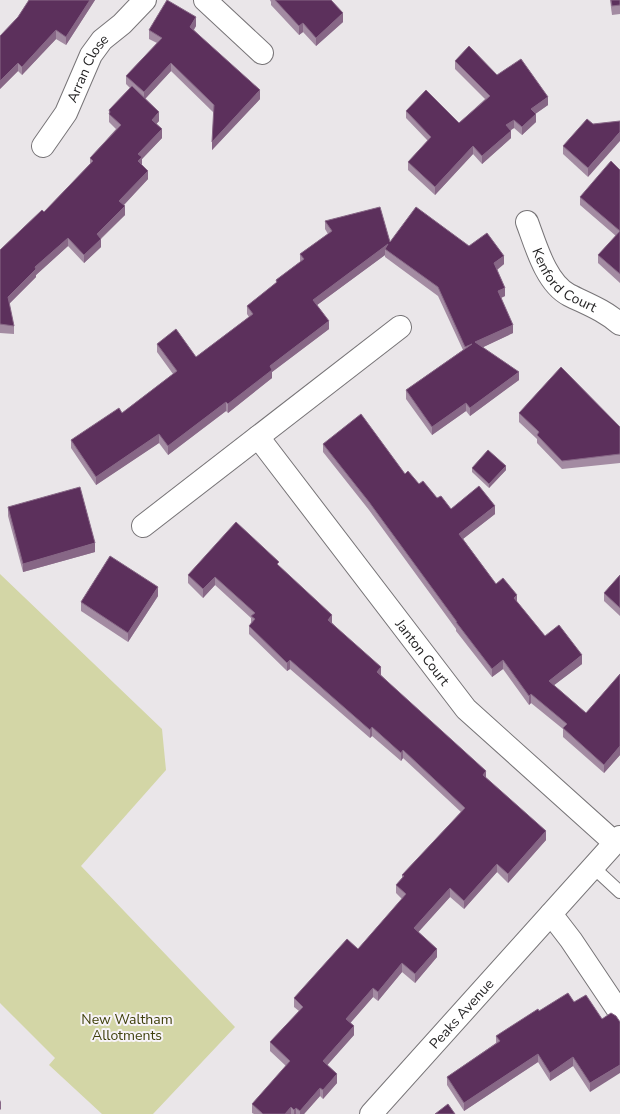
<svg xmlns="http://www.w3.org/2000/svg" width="620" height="1114" viewBox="0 0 620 1114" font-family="'Nunito Sans',sans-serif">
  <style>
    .green { fill: #d3d6a6 }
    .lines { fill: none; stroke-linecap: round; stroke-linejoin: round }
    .service-casing { stroke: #777477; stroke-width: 14 }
    .minor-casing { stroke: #777477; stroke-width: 24 }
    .service { stroke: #fff; stroke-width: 12 }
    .minor { stroke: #fff; stroke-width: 22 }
    .wall { fill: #a38ba2 }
    .shaded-wall { fill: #876786 }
    .building { fill: #5c305c; stroke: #876786 }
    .labels { text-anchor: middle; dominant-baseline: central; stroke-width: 4; stroke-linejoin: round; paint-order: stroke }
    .street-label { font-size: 14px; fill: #242324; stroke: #f7f3f7 }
    .park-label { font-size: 14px; fill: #3f400b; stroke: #f7f3f7 }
  </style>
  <rect width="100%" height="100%" fill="#eae6e9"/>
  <path class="green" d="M0 574 162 729 166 770 81 866 235 1027 153 1114H102L49 1065 55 1058 0 1003Z"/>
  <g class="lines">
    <defs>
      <path id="service" d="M593 867 620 892"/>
      <g id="minor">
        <path d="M205 0 262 53"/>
        <path id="s1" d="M43 146 66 113 91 55 102 40 122 24 145 0"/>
        <path id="s2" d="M527 222C536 246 546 283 569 295 587 304 604 310 620 324"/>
        <path id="s3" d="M258 437 466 709 615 843"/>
        <path d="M143 526 400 327"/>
        <path d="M551 914 571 940 620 1013"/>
        <path id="s4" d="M371 1114 620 837"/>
      </g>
    </defs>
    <use href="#service" class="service-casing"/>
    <use href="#minor" class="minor-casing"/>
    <use href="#service" class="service"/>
    <use href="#minor" class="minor"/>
  </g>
  <g class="wall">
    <path d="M29 0H95L66 45 56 39 22 75 18 71 0 89 18 17Z"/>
    <path d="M270 0H331L343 22 316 46 303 32 299 35 271 5V2Z"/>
    <path d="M610 0H620V14L612 15Z"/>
    <path d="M196 26 194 30 260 99 212 150 214 113 171 71 145 99 159 121 156 124 162 138 142 159V165L148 179 124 205 125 215 101 239V247L84 263 68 246 36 275V277L9 304 14 326V334L0 333V250L44 212 90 164V158L116 129 109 122V110L130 88 126 84V76L157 43 149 39V30Z"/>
    <path d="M455 61 497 75 548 105 535 114 536 122 522 135 514 128 511 130V138L482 164 473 154 435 195 408 170V162L428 141 406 118V111L459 123 485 99 455 69Z"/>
    <path d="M593 124 588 177 563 154V146Z"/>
    <path d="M620 170V283L598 263V255L616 236 580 205V197Z"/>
    <path d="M325 221 390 242 469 246 504 264 497 270 505 296 501 298 513 333 483 347 519 380 470 416 466 411 432 435 406 399V390L463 350 438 296 385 257V255L317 305 329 329 272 372V378L228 413 226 411 168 455 159 443 96 485 71 448V440L122 413 173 374 157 352V344L196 357 249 317 247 314V306L276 283V280L300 262V254L328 234 325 229Z"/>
    <path d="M519 413 620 427V463L562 469 537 443V439L519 422Z"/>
    <path d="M323 444 405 474 451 509 495 514 463 539 496 584 517 602 545 636 582 664 554 685 586 713 620 674V755L604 773 563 737V729L531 703 529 705 503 669 492 677 456 631V629L369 510 323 452Z"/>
    <path d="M472 468 506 470 489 488 472 472Z"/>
    <path d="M8 507 95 552 23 572 8 516Z"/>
    <path d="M279 566 381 675 486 779 546 840 508 883 497 872 464 909 450 897 418 932 437 957 415 983 402 972 378 1001 373 997 350 1023 354 1035 327 1065 337 1083 323 1099 320 1096 304 1114H254L252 1113V1104L286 1066 270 1051V1042L299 1011 294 1007V998L358 949 402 899 396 893V885L402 878V875L461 812 403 758 401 761 372 736 370 738 290 669 287 671 249 634V626L251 623V618L215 585 203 598 188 583V575Z"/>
    <path d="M620 575V616L604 601V593Z"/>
    <path d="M158 596 128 642 81 611V602Z"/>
    <path d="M574 1002 602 1019 590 1092 573 1066 550 1081 538 1062 464 1111 447 1085V1077L496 1043V1036L539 1011Z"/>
  </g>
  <g class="shaded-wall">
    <path d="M90 0H95L66 45V37Z"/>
    <path d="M343 13V22L316 46V38Z"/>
    <path d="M196 17V26L190 35V27Z"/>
    <path d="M303 23V32L299 35V26Z"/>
    <path d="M56 30V39L22 75V67Z"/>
    <path d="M18 63V71L0 89V81Z"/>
    <path d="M171 63V71L144 100V92Z"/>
    <path d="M260 90V99L212 150V142Z"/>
    <path d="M548 97V105L531 117V109Z"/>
    <path d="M159 112V121L152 129V120Z"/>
    <path d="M536 114V122L522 135V127Z"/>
    <path d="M514 120V128L506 133V125Z"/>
    <path d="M162 129V138L142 159V166L138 170V154Z"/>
    <path d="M511 131V138L482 164V156Z"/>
    <path d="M620 132V141L588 177V168Z"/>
    <path d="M473 146V154L435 195V187Z"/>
    <path d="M148 171V179L119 210V201Z"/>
    <path d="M125 206V215L100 239H101V247L84 263V255L97 234Z"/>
    <path d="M68 238V246L36 275V277L8 305V297L35 267Z"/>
    <path d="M388 244 385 249V255L313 308V300Z"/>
    <path d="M504 256V264L494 272V263Z"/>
    <path d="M505 288V296L498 299V291Z"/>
    <path d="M329 321V329L272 372V378L228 413V404L270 366Z"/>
    <path d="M513 325V333L475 351V342Z"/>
    <path d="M519 372V380L470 416V408Z"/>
    <path d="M226 402V411L168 455V446Z"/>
    <path d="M466 403V411L432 435V427Z"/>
    <path d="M159 434V443L96 485V477Z"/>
    <path d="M506 466V470L489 488V484Z"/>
    <path d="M495 506V514L459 542V534Z"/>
    <path d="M95 543V552L23 572V564Z"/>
    <path d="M215 577V585L203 598V589Z"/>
    <path d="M158 587V596L128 642V633Z"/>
    <path d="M517 595V604L514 598Z"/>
    <path d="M332 615V624L328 620Z"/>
    <path d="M582 655V664L549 689V681Z"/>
    <path d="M290 660V669L287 671V663Z"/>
    <path d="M503 660V669L492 677V669Z"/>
    <path d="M381 667V676L377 672Z"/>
    <path d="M531 694V703L529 705V696Z"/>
    <path d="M372 727V736L370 738V730Z"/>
    <path d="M620 746V755L604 773V765Z"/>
    <path d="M403 750V758L401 761V753Z"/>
    <path d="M486 771V779L483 775Z"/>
    <path d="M546 831V840L508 883V874Z"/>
    <path d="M497 864V872L464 909V901Z"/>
    <path d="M450 888V897L414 937V928Z"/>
    <path d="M437 949V957L415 983V974Z"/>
    <path d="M402 963V972L378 1001V992Z"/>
    <path d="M373 988V997L346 1028V1019Z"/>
    <path d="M354 1026V1035L323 1070V1061Z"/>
    <path d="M538 1054V1062L464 1111V1103Z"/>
    <path d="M573 1057V1066L550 1081V1073Z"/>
    <path d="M620 1065V1073L590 1092V1083Z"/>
    <path d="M337 1074V1083L323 1099V1090Z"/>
    <path d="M320 1088V1096L304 1114H300V1111Z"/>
    <path d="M1 1100V1109L0 1110V1102Z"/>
    <path d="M291 1107V1114H285Z"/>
    <path d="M296 1108V1114H294V1110Z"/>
  </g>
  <g class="building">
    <path d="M29 0H90L66 37 56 30 22 67 18 63 0 81V36L18 17Z"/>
    <path d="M167 0 196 17 190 27 260 90 212 142 214 105 171 63 144 92 126 76 162 38 149 30Z"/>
    <path d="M275 0H331L343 13 316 38 303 23 299 26Z"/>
    <path d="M611 0H620V5L612 6Z"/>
    <path d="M469 46 497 75 521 59 548 97 531 109 536 114 522 127 514 120 506 125 511 131 482 156 473 146 435 187 408 162 431 137 406 111 426 90 459 123 490 96 455 61Z"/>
    <path d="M132 86 159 112 152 120 162 129 138 154 142 157 138 161 148 171 119 201 125 206 97 234 101 239 84 255 68 238 35 267 36 269 8 297 14 326 0 324V250L42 210 44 212 93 161 90 158 121 125 109 114 110 112 109 110Z"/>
    <path d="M587 119 593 124 620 121V132L588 168 563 146Z"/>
    <path d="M611 161 620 170V274L598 255 620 231 580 197Z"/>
    <path d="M380 207 390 242 416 207 469 246 487 233 504 256 494 263 505 288 498 291 513 325 475 342 519 372 470 408 466 403 432 427 406 390 472 344 465 347 438 287 385 249 388 244 313 300 329 321 270 366 272 370 228 404 226 402 168 446 159 434 96 477 71 440 119 408 122 413 177 371 157 344 176 329 196 357 253 314 247 306 277 282 276 280 304 259 300 254 332 231 325 221Z"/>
    <path d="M561 367 620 427V454L562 461 537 435 539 432 519 413Z"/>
    <path d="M361 414 405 474 408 471 419 484 423 481 437 498 441 496 451 509 479 486 495 506 459 534 496 584 503 578 517 595 514 598 545 636 559 625 582 655 549 681 586 713 620 674V746L604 765 563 728 567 724 531 694 529 696 503 660 492 669 456 622H457L369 502 323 444Z"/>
    <path d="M488 450 506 466 489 484 472 468Z"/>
    <path d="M80 487 95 543 23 564 8 507Z"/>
    <path d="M236 522 279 562 277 564 332 615 328 620 381 667 377 672 486 771 483 775 546 831 508 874 497 864 464 901 450 888 414 928 437 949 415 974 402 963 378 992 373 988 346 1019 354 1026 323 1061 337 1074 323 1090 320 1088 300 1111 296 1108 294 1110 291 1107 285 1114H263L252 1104 290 1061 270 1042 303 1007 294 998 347 939 358 949 406 894 396 885 404 876 402 875 465 808 403 750 401 753 372 727 370 730 290 660 287 663 249 626 255 619 251 616 255 613 215 577 203 589 188 575Z"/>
    <path d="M110 556 158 587 128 633 81 602Z"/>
    <path d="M620 575V608L604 593Z"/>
    <path d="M568 993 574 1002 586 995 602 1019 611 1013 616 1016 620 1022V1065L590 1083 573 1057 550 1073 538 1054 464 1103 447 1077 500 1041 496 1036 538 1009 539 1011Z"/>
    <path d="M448 1104 455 1114H435Z"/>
  </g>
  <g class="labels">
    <g class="street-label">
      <text stroke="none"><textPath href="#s1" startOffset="90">Arran Close</textPath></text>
      <text stroke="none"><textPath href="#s2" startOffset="72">Kenford Court</textPath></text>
      <text stroke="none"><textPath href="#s3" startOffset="271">Janton Court</textPath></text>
      <text stroke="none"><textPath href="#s4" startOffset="135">Peaks Avenue</textPath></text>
    </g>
    <g class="park-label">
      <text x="127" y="1019">New Waltham<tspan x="127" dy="16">Allotments</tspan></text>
    </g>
  </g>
</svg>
